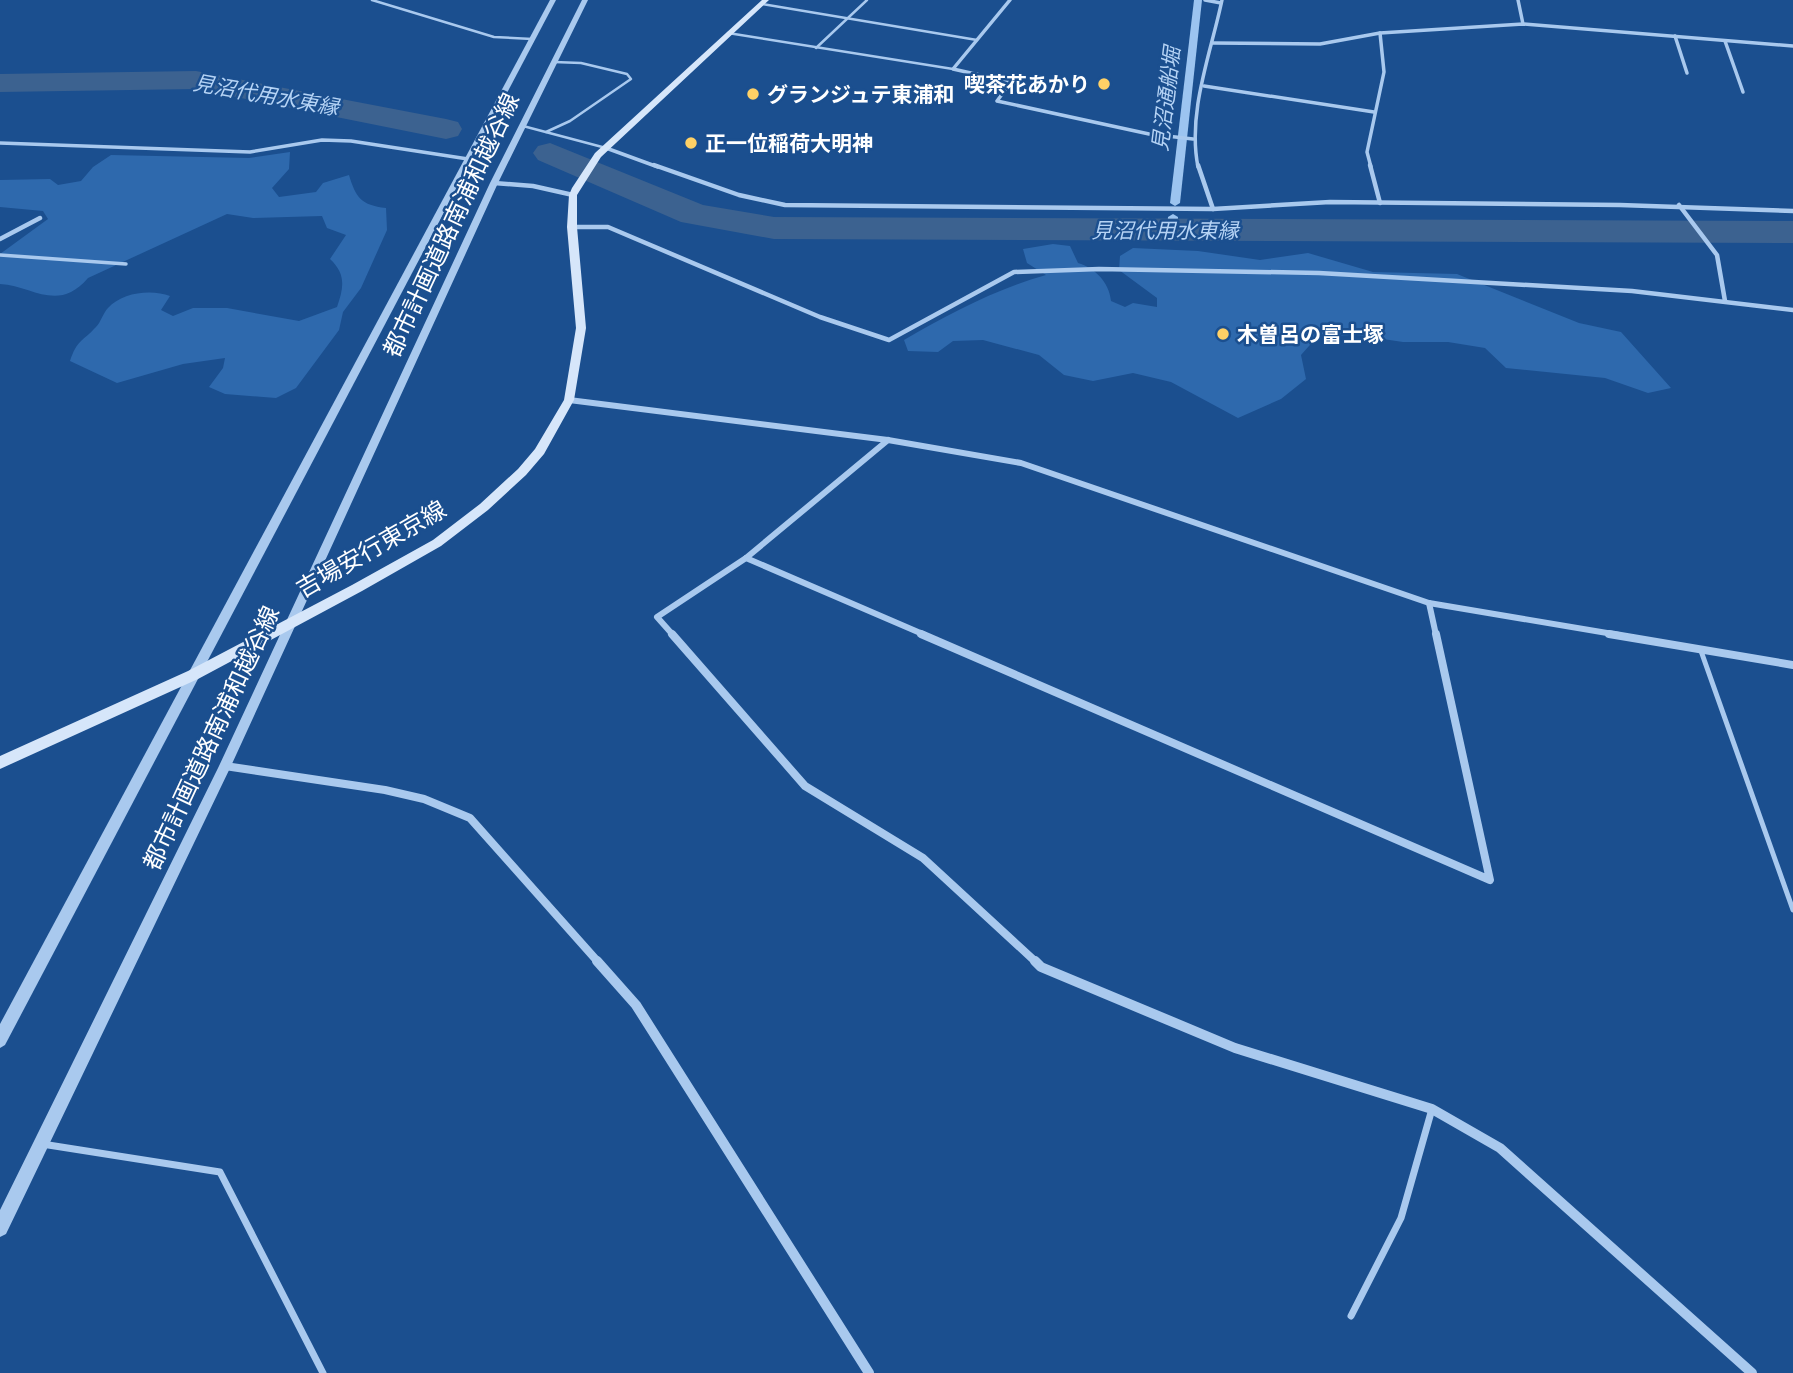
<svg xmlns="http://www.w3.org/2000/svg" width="1793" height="1373" viewBox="0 0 1793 1373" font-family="Raleway,'Noto Sans JP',sans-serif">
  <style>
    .green { fill: #2e69ad }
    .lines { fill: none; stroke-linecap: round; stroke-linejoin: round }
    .stream { fill: #9cc4f0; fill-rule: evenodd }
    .canal { fill: #3c6290; fill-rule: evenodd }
    .service-far3 { stroke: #a9c9ee; stroke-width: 2.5 }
    .service-far2 { stroke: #a9c9ee; stroke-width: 3.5 }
    .service-far1 { stroke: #a9c9ee; stroke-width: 5 }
    .service { stroke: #a9c9ee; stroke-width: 7 }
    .minor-far4 { stroke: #a9c9ee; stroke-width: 3.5 }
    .minor-far3 { stroke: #a9c9ee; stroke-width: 4.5 }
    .minor-far2 { stroke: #a9c9ee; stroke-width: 6 }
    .minor-far1 { stroke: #a9c9ee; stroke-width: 8 }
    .minor { stroke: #a9c9ee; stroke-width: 10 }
    .tertiary { fill: #a9c9ee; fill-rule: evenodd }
    .secondary { fill: #d6e6fa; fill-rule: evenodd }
    .poi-dot { fill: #ffd166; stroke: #1b4f8f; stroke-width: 2.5 }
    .labels { text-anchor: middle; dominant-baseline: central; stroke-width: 5; stroke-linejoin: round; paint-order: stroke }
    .far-poi-label { font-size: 21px; font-weight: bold; fill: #fff; stroke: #1b4f8f; text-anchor: start }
    .far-water-label { font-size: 21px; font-style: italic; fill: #b5d3f5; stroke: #1b4f8f }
    .street-label { font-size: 24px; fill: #fff; stroke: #1b4f8f }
  </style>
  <rect width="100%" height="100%" fill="#1b4f8f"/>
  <g class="green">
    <path d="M290 152 289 169 272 188 279 197 316 192 323 183 349 175C356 198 361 205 386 208L387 230 361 288 343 312 339 330 296 388 276 398 225 394 209 387 223 368 225 358 183 364 117 383 70 361C77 340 82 342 96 327 101 322 103 313 108 308 122 292 152 289 170 296L161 310 173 316 193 308H227L299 321 337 307C344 287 346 274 330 259L346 235 327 228 322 216 253 218 227 214 88 278C58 313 33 286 0 284V254L48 219 43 211 0 207V180L50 179 58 185 81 181 93 167 111 155 249 158Z"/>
    <path d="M1053 244 1070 246 1078 263C1095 268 1109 282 1111 301L1125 307 1133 303 1157 307V298L1119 270 1120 256 1133 248 1198 251 1260 260 1308 253 1373 272 1457 274 1579 323 1621 332 1671 388 1648 393 1605 378 1506 368 1485 348 1448 342H1403L1356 335 1317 337 1301 355 1306 379 1281 399 1238 418 1171 382 1133 373 1093 381 1064 375 1039 355 983 340 953 341 938 352 908 351 904 340C949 314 996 289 1046 275L1027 263 1023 249Z"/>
  </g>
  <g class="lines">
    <g class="stream">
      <path d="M1194 0H1202L1180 203 1175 206 1170 203Z"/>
      <path d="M1173 214 1178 217 1177 232 1172 235 1167 232 1168 217Z"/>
    </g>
    <g class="canal">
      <path d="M196 71 446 119 458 122 462 129 458 136 446 139 196 89 0 92V74Z"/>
      <path d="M550 143 703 205 774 217 1793 221V243L774 239 681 222 538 160 533 153 538 146Z"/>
    </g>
    <g class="service-far3">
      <path d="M372 0 494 37 532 39"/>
      <path d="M762 4 977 40"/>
      <path d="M728 33 953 69"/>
      <path d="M816 48 867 0"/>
      <path d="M523 126 606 148"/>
      <path d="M546 132 570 121 631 79 627 74 581 63 554 62"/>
    </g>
    <path class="service-far2" d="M0 255 126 264"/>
    <path class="service-far1" d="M1701 651 1793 910"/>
    <g class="service">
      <path d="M42 1144 220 1172 323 1373"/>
      <path d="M1351 1316 1401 1218 1432 1109"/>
    </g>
    <g class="minor-far4">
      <path d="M1010 0 953 69 1011 82 997 101 1149 134 1193 139"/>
      <path d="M1205 0 1221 3"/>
      <path d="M1518 0 1523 24"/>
      <path d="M1675 36 1687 73"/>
      <path d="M1725 41 1743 92"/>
      <path d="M1213 43 1320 44 1380 33 1523 24 1793 46"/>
      <path d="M1204 86 1374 112"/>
      <path d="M0 143 250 152 322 140 351 141 468 159"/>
      <path d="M606 148 658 167"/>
      <path d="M1198 167C1187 112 1211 53 1222 0"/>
      <path d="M1371 167 1367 152 1384 72 1380 33"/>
    </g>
    <g class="minor-far3">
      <path d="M654 165 739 195 785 205 1213 209 1330 202 1620 205 1793 211"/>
      <path d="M1198 165 1213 209"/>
      <path d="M1370 165 1380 203"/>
      <path d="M494 183 533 186 573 195"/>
      <path d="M1679 205 1717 255 1725 301"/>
      <path d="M572 227H608L820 317 889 340 1014 272 1099 269 1319 273 1632 291 1793 310"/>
      <path d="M0 239 40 218"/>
    </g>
    <g class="minor-far2">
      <path d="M569 400 888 440 1021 463 1429 603 1619 635"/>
      <path d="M746 558 925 635"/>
      <path d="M1429 603 1436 635"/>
      <path d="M673 635 657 617 746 558 888 440"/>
    </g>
    <g class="minor-far1">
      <path d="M672 634 805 786 923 858 1037 963"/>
      <path d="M921 634 1490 880 1436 634"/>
      <path d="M1609 634 1793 665"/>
      <path d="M225 766 385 790 424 799 470 818 599 963"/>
    </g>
    <g class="minor">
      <path d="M597 961 636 1005 869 1373"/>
      <path d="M1035 961 1041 967 1235 1048 1432 1109 1500 1148 1752 1373"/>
    </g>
    <g class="tertiary">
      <path d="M550 0H556L5 1045 0 1048V1024Z"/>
      <path d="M582 0H588L498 183 231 766 6 1234 0 1237V1210L219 766 490 183Z"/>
    </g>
    <path class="secondary" d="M762 0H769L601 157 577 195V227L586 328 574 400 544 454 526 475 488 510 441 546 362 591 198 679 0 769V756L188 671 352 585 433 540 480 504 518 469 535 449 564 400 576 328 567 227 569 195 572 188 595 153Z"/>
  </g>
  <g class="poi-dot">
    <circle cx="1104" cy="84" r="7"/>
    <circle cx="753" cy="94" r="7"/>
    <circle cx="691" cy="143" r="7"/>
    <circle cx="1223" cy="334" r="7"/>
  </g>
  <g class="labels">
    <g class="far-poi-label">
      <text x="1090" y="84" text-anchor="end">喫茶花あかり</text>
      <text x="767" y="94">グランジュテ東浦和</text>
      <text x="705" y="143">正一位稲荷大明神</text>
      <text x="1237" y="334">木曽呂の富士塚</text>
    </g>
    <g class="far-water-label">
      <text transform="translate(266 95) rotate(10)">見沼代用水東縁</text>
      <text transform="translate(1166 99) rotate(-83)">見沼通船堀</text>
      <text x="1165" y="230">見沼代用水東縁</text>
    </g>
    <g class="street-label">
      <text transform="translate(451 225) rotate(-65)">都市計画道路南浦和越谷線</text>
      <text transform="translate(371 549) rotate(-30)">吉場安行東京線</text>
      <text transform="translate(211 738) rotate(-65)">都市計画道路南浦和越谷線</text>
    </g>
  </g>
</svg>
